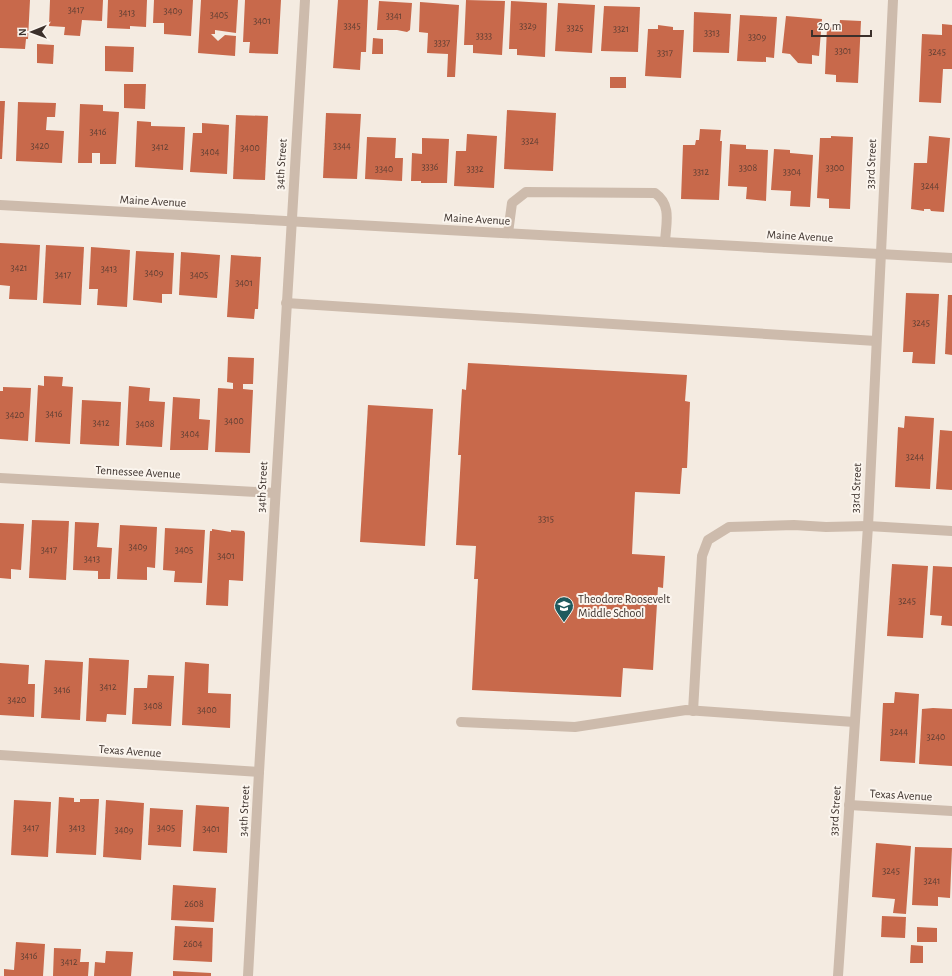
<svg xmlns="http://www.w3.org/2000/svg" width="952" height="976" viewBox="0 0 952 976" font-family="'Alegreya Sans',sans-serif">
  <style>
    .building { fill: #c8694b }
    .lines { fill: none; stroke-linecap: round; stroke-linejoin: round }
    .service { stroke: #cdbbac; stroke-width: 10 }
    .minor { stroke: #cdbbac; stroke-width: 10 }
    .labels { text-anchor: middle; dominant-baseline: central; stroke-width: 4; stroke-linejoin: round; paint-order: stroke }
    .number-label { font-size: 10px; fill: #5e3e33 }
    .street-label { font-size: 12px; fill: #3b302b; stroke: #fbf5ee }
    .poi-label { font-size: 12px; fill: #3b302b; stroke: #fbf5ee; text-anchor: start }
  </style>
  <rect width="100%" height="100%" fill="#f4ebe1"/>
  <g class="building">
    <path d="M0 0H30L28 39H26L25 49 0 48Z"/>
    <path d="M50 0H103L102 21 82 20 80 36 64 35 65 27 49 26Z"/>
    <path d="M108 0H147L146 27 130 26V29L107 28Z"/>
    <path d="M154 0H193L191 36 164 34V23H153Z"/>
    <path d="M201 0H238L236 33 215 30V34H211L218 41 225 35 236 36 235 56 198 53Z"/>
    <path d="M245 0H281L278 54 249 53 250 42H243Z"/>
    <path d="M338 0H368L366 52H361L360 70 333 68Z"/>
    <path d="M466 0 505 1 502 55 473 53V45H464Z"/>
    <path d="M379 1 412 3 410 30 407 32 397 30H377Z"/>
    <path d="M511 1 547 3 545 57 517 55V49H509Z"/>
    <path d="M420 2 459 5 455 77H447L448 54 427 53 428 33 419 32Z"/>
    <path d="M558 3 595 5 592 53 555 51Z"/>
    <path d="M604 6 640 7 638 52 601 51Z"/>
    <path d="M694 12 731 14 729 53 693 52Z"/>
    <path d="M740 15 777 17 774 58 766 57V62L737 61Z"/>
    <path d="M786 16 822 19 819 56 812 55V64L798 63 790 54 782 53Z"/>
    <path d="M840 20 861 21 858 83 836 82V75L825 74 827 27 839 28Z"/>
    <path d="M942 24 952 25V69H943L941 103 919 102 922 34 942 35Z"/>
    <path d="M658 25 673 27V30H684L681 78 645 76 648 29H658Z"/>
    <path d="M373 38 383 39V54H372Z"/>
    <path d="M37 44 54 45 53 64 37 63Z"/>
    <path d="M105 46 134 47 133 72 105 71Z"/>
    <rect x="610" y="77" width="16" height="11"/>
    <path d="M124 84H146L145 109 124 108Z"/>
    <path d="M0 101H5L2 159H0Z"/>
    <path d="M18 102 56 103 55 117H47L46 130 64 131 62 163 16 161Z"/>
    <path d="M80 104 103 105V111L119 112 116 164H100V153H92V163H78Z"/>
    <path d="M507 110 556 113 553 171 504 169Z"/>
    <path d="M326 113 361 114 357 179 323 178Z"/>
    <path d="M236 115 268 116 265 180 233 179Z"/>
    <path d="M137 121 151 122V126L185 127 183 170 135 167Z"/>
    <path d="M202 123 229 125 227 174 190 172 193 133H202Z"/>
    <path d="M700 129 721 130 720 141H722L719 200 681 199 683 145H695L696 140H699Z"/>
    <path d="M467 134 497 136 494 188 454 186 456 151H466Z"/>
    <path d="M831 136 853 137 850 209 829 208V199L817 198 820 138H831Z"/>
    <path d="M929 136 950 138 944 212 931 211 930 209H924V211L911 209 914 163H927Z"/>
    <path d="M367 137 396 138 395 158H403L402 181 365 179Z"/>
    <path d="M422 138 449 139 447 183H421V181H411L412 153 422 154Z"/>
    <path d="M730 144 746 145V149L768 150 766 201 746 199 747 187 728 186Z"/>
    <path d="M774 149 790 150V153L813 155 810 207 790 206 791 191 771 190Z"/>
    <path d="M0 243 40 245 37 300 9 299 10 286 0 285Z"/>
    <path d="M46 245 84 247 81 305 43 303Z"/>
    <path d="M91 247 130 250 127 307 97 305 98 289H89Z"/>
    <path d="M136 251 174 253 172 294H162V303L133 300Z"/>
    <path d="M181 252 220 255 217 298 179 295Z"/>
    <path d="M231 255 261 257 258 309H255L254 319 227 317Z"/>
    <path d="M906 293 939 294 935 364 912 363 913 352H903Z"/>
    <path d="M948 295H952V355L945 354Z"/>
    <path d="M228 357 254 358 253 384H243V389L253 390 250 453 215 452 218 388 233 389V383L227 382Z"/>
    <path d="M468 363 687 375 685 401 690 402 687 468H682L680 494 635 492 632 554 665 556 663 588 658 587 653 670 623 668 621 697 472 690 478 579H474L476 546 456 545 461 455H458L462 389 466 390Z"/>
    <path d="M44 376 63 377 62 386 73 387 70 444 35 442 38 385 44 386Z"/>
    <path d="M129 386 150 388 149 401 165 402 162 447 126 445Z"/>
    <path d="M3 387 31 388 28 441 0 439V391H3Z"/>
    <path d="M173 397 200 399 199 419 210 420 208 450H170Z"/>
    <path d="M82 400 121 402 119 446 80 444Z"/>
    <path d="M368 405 433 409 425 546 360 542Z"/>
    <path d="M905 416 934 418 930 489 895 487 898 427 904 428Z"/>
    <path d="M940 430 952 431V490L936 489Z"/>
    <path d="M32 520 69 521 66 580 29 578Z"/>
    <path d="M75 522 99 523 97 547 112 548 110 579H98V571L73 570Z"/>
    <path d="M0 523 24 524 21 570 11 569V579L0 578Z"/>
    <path d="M120 525 157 527 155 568 147 567V580L117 579Z"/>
    <path d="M165 528 205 530 202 583 174 582 175 571 163 570Z"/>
    <path d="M212 529 231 532V530L244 531 245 533 243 581 229 580 228 606 206 605 210 531H212Z"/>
    <path d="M892 564 928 566 923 638 887 636Z"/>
    <path d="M933 566 952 567V626L941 625 942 616 930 615Z"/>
    <path d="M89 658 129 660 126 715 107 714 106 722 86 721Z"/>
    <path d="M45 660 83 662 80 720 41 718Z"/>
    <path d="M185 662 209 664 208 693 231 694 230 728 182 725Z"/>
    <path d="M0 663 29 665 28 684H35L34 717 0 715Z"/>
    <path d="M148 675 174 676 171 726 132 724 134 688H147Z"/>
    <path d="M895 692 919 694 915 763 880 761 883 703H894Z"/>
    <path d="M933 708 952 709V766L919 764 922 709Z"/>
    <path d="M59 797 74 798V802H80V799H99L96 855 56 853Z"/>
    <path d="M14 800 51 802 48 857 11 855Z"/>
    <path d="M106 800 144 803 141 860 103 857Z"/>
    <path d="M196 805 229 807 227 853 193 851Z"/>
    <path d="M150 808 183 810 181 847 148 845Z"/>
    <path d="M876 843 911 846 906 914 893 913 895 899 872 897Z"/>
    <path d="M915 847 952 848 950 898 938 897V906L912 905Z"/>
    <path d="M173 885 216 888 214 922 171 920Z"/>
    <path d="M882 916 906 917 905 938 881 937Z"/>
    <path d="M175 926 213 928 212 962 173 960Z"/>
    <path d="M917 927 937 928V942H917Z"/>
    <path d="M16 942 45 944 43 976H4V969L14 970Z"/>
    <path d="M911 945 923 946V963H910Z"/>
    <path d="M54 948 81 949 80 962H89L88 976H53Z"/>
    <path d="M106 951 133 952 131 976H94L95 962 105 963Z"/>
    <path d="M173 971 211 973V976H173Z"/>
  </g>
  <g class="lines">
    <g class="service">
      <path d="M508 233 512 203 526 192 655 193C672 205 666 223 665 242"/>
      <path d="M286 303 876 341"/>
      <path d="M693 711 702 556 708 540 729 527 794 525 826 527 868 526"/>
      <path d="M461 722 575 727 686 710 854 722"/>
    </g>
    <g class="minor">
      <path d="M0 205 952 258"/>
      <path d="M0 478 275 493"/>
      <path d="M868 526 952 531"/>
      <path d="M0 755 259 772"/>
      <path d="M849 805 952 811"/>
      <path d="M248 976 259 772 305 0"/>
      <path d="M838 976 868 526 893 0"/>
    </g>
  </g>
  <defs>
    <symbol id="school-pin" viewBox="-11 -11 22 30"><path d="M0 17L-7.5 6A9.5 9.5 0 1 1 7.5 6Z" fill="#1f5a5e" stroke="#fbf5ee"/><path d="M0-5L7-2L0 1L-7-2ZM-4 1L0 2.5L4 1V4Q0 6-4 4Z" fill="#fff"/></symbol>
  </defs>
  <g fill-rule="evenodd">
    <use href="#school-pin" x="553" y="595" width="22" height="30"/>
  </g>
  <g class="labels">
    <g class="number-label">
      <text x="76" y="10">3417</text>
      <text x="173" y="11">3409</text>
      <text x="127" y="13">3413</text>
      <text x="219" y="15">3405</text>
      <text x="394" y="16">3341</text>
      <text x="262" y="21">3401</text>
      <text x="352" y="26">3345</text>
      <text x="528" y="26">3329</text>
      <text x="575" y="28">3325</text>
      <text x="621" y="29">3321</text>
      <text x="712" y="33">3313</text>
      <text x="484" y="36">3333</text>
      <text x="757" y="37">3309</text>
      <text x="442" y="43">3337</text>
      <text x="843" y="51">3301</text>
      <text x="937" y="52">3245</text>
      <text x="665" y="53">3317</text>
      <text x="98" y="132">3416</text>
      <text x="530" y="141">3324</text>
      <text x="40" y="146">3420</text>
      <text x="342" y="146">3344</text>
      <text x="160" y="147">3412</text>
      <text x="250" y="148">3400</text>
      <text x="210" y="152">3404</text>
      <text x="430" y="167">3336</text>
      <text x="748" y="168">3308</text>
      <text x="835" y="168">3300</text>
      <text x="384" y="169">3340</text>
      <text x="475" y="169">3332</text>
      <text x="701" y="172">3312</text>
      <text x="792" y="172">3304</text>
      <text x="930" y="186">3244</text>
      <text x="19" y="268">3421</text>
      <text x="109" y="269">3413</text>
      <text x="154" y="273">3409</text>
      <text x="63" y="275">3417</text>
      <text x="199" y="275">3405</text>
      <text x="244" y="283">3401</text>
      <text x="921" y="323">3245</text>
      <text x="54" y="414">3416</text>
      <text x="15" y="415">3420</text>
      <text x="234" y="421">3400</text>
      <text x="101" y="423">3412</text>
      <text x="145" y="424">3408</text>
      <text x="190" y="434">3404</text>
      <text x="915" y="457">3244</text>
      <text x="546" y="519">3315</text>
      <text x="138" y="547">3409</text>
      <text x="49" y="550">3417</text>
      <text x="184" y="550">3405</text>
      <text x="226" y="556">3401</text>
      <text x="92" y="559">3413</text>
      <text x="907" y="601">3245</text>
      <text x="108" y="687">3412</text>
      <text x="62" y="690">3416</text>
      <text x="17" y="700">3420</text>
      <text x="153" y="706">3408</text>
      <text x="207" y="710">3400</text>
      <text x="899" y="732">3244</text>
      <text x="936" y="737">3240</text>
      <text x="31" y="828">3417</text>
      <text x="77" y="828">3413</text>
      <text x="166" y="828">3405</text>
      <text x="211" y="829">3401</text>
      <text x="124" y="830">3409</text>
      <text x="891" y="871">3245</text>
      <text x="932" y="881">3241</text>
      <text x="194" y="904">2608</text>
      <text x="193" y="944">2604</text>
      <text x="29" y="956">3416</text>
      <text x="69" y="962">3412</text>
    </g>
    <g class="street-label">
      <text transform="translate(281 164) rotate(-86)">34th Street</text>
      <text transform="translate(871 164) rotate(-87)">33rd Street</text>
      <text transform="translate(153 201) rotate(3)">Maine Avenue</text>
      <text transform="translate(477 219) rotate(3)">Maine Avenue</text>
      <text transform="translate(800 236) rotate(3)">Maine Avenue</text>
      <text transform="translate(138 472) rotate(3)">Tennessee Avenue</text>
      <text transform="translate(262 487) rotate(-87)">34th Street</text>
      <text transform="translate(856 488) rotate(-87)">33rd Street</text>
      <text transform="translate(130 751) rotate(4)">Texas Avenue</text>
      <text transform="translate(901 795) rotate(3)">Texas Avenue</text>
      <text transform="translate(244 811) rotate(-87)">34th Street</text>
      <text transform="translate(835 811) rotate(-86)">33rd Street</text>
    </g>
    <g class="poi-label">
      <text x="578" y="599">Theodore Roosevelt<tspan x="578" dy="14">Middle School</tspan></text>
    </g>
  </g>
  <g transform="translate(32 32) rotate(269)" stroke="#fbf5ee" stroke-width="3" paint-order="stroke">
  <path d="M0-3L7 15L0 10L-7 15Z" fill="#3b302b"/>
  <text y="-6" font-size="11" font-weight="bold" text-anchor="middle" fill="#3b302b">N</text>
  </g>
  <path d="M812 30v6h59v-6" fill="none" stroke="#3b302b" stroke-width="2"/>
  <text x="818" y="30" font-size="12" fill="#3b302b" stroke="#fbf5ee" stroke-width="3" paint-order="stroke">20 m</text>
</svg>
